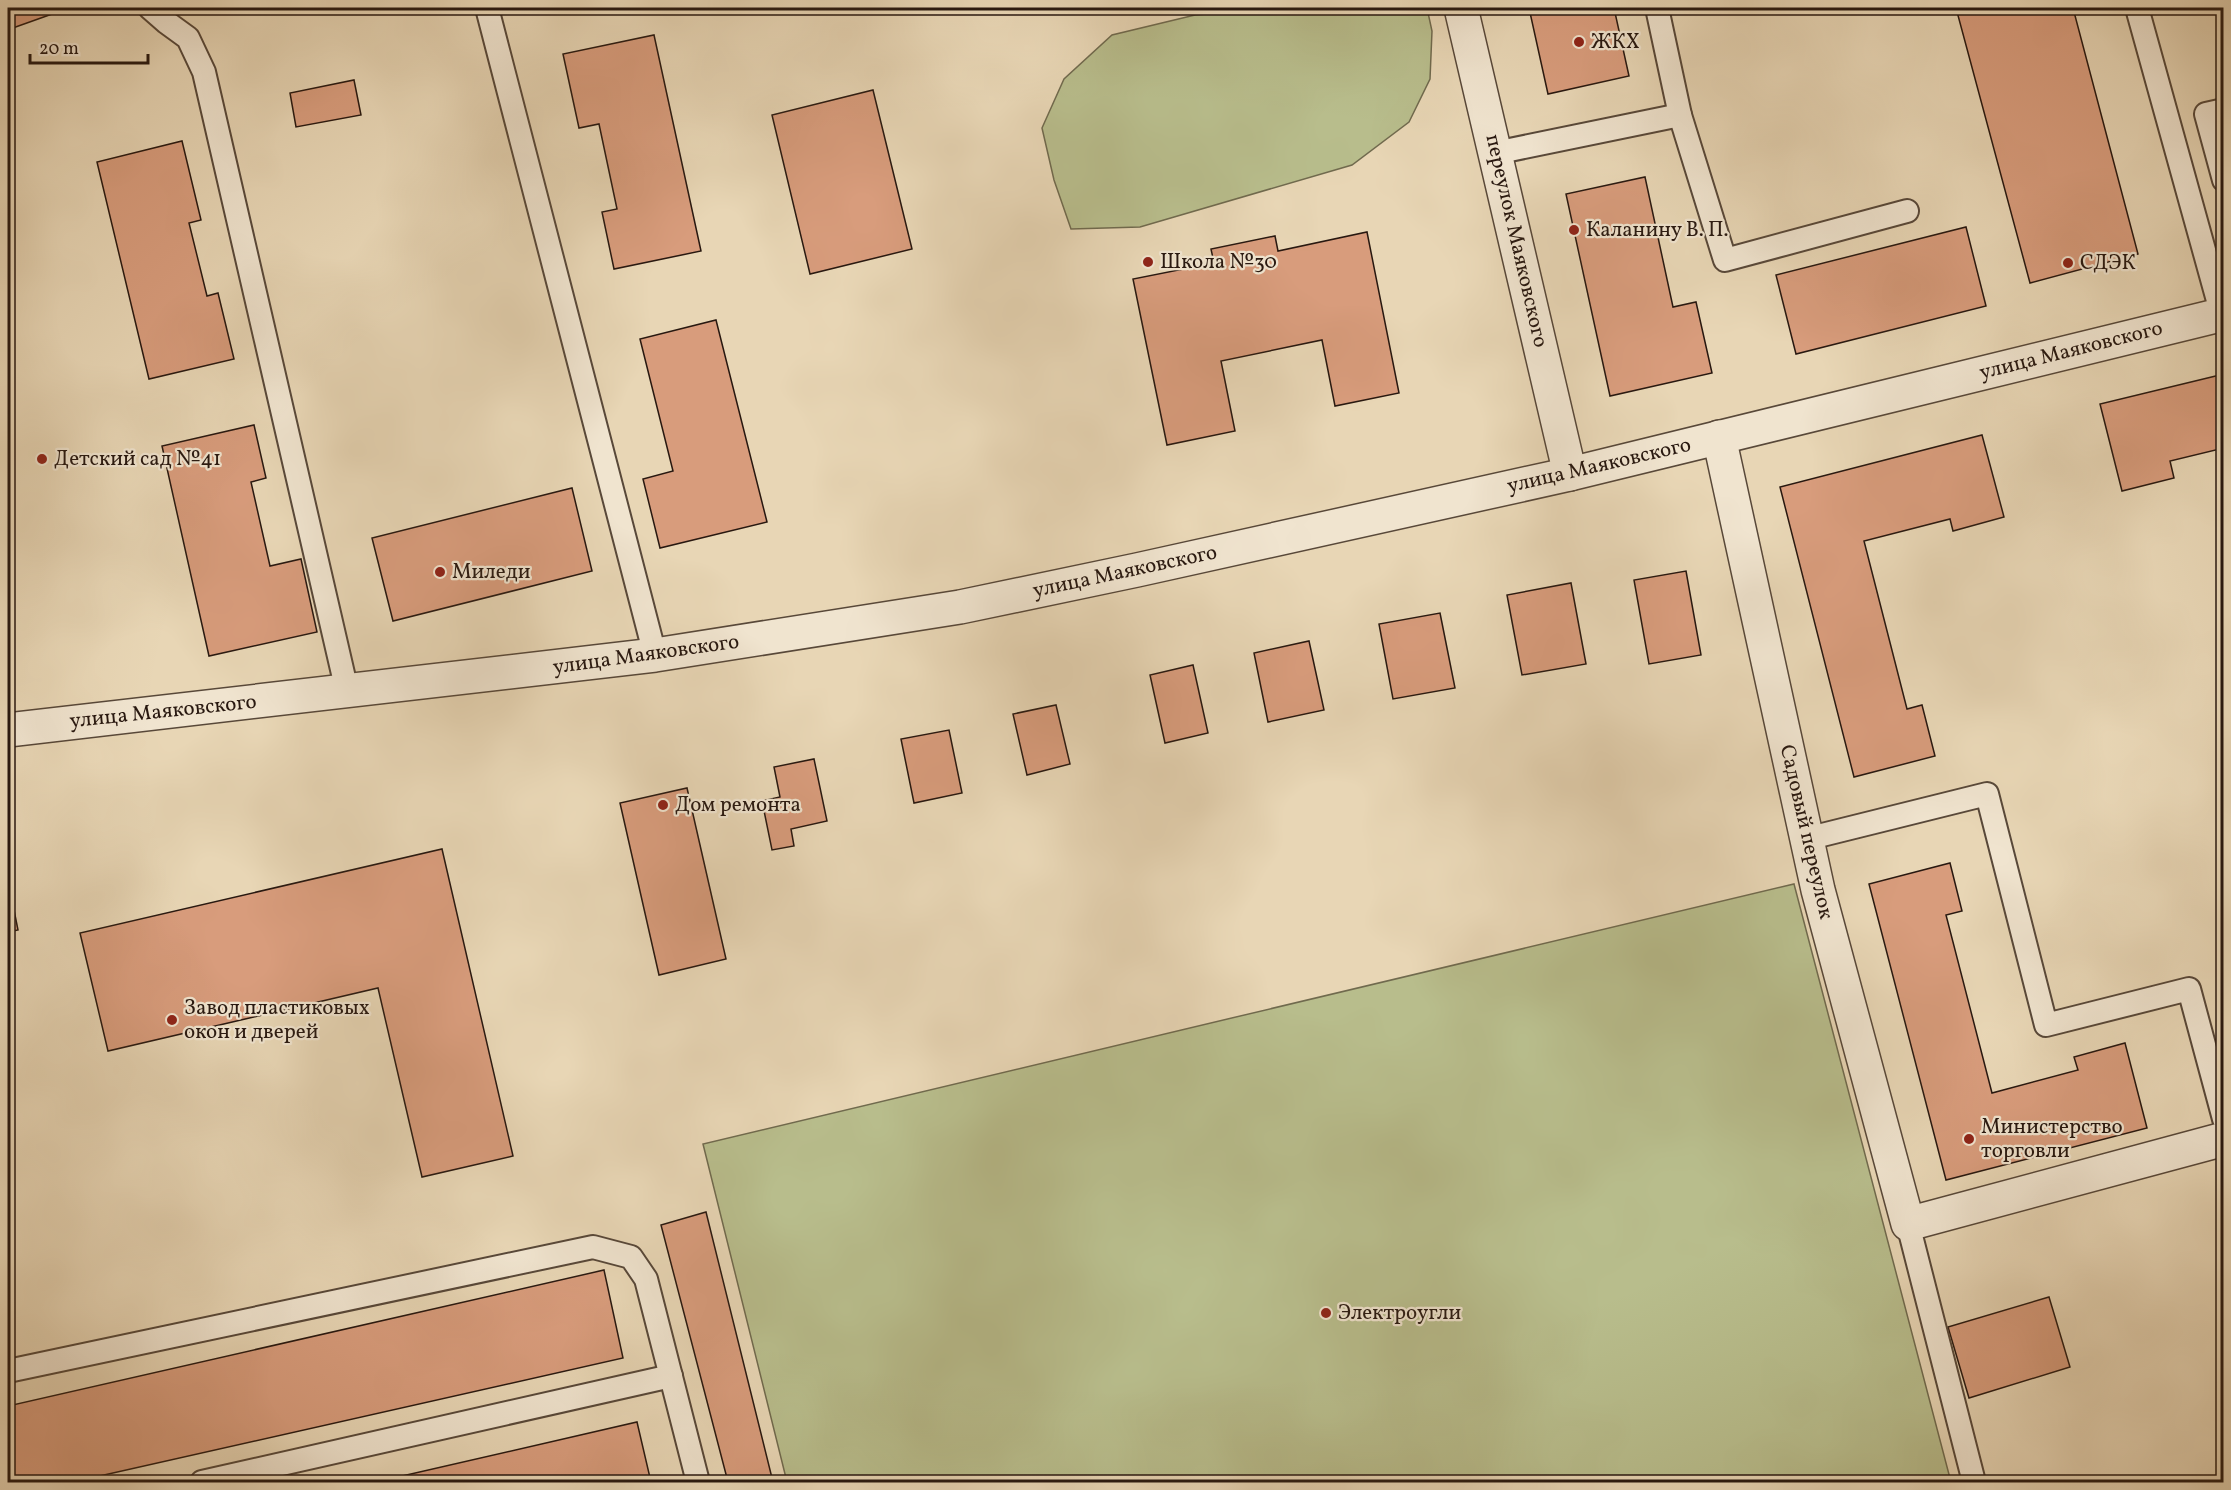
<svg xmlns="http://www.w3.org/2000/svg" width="2231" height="1490" viewBox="0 0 2231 1490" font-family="Vollkorn,serif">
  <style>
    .green { fill: #b8bd8c; stroke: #706a4e; stroke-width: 1.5 }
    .building { fill: #d89c7c; stroke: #281810; stroke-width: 1.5 }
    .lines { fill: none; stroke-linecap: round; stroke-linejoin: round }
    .service-casing { stroke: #584839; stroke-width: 26 }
    .minor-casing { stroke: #584839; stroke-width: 36 }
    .tertiary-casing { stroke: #584839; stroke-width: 36 }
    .service { stroke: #f0e4cf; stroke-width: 22 }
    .minor { stroke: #f0e4cf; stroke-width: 33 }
    .tertiary { stroke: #f0e4cf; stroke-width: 33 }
    .poi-dot { fill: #8f2418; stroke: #f0e4cf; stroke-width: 2 }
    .labels { text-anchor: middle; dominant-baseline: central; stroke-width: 4.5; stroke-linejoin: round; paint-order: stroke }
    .poi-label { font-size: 21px; fill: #281810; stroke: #f0e4cf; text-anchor: start }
    .street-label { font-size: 21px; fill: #281810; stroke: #f0e4cf }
  </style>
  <rect width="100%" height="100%" fill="#e8d6b5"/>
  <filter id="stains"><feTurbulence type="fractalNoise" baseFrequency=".00333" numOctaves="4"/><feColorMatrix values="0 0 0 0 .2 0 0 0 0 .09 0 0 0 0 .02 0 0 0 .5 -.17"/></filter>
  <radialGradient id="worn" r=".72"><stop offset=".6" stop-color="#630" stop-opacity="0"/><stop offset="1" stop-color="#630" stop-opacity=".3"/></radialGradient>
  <g class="green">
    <path d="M1275 8H1427L1432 31 1430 79 1409 122 1352 165 1140 227 1071 229 1054 180 1042 128 1064 79 1112 35 1195 15Z"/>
    <path d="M1794 884 1951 1482H787L703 1144Z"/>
  </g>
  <g class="building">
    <path d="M8 8H69L10 29 8 23Z"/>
    <path d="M1529 8H1614L1629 76 1548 94Z"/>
    <path d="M1956 8H2073L2138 254 2030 283Z"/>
    <path d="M654 35 701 251 614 269 602 212 617 209 599 124 579 128 563 54Z"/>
    <path d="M354 80 361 115 296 127 290 93Z"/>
    <path d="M873 90 912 249 810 274 772 115Z"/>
    <path d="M182 141 201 220 189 223 207 296 218 293 234 359 149 379 97 162Z"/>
    <path d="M1645 177 1673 307 1696 302 1712 373 1610 396 1566 194Z"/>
    <path d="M1966 227 1986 306 1796 354 1776 275Z"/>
    <path d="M1367 232 1399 393 1335 406 1322 340 1221 361 1235 431 1167 445 1133 279 1214 263 1211 249 1275 236 1278 251Z"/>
    <path d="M716 320 767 522 660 548 643 479 673 471 640 339Z"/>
    <path d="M2224 374V448L2170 461 2174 478 2122 491 2100 404Z"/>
    <path d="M254 425 266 478 251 482 270 566 301 559 317 632 209 656 162 446Z"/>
    <path d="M1982 435 2004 517 1953 531 1950 519 1864 541 1907 709 1922 705 1935 756 1854 777 1780 487Z"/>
    <path d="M572 488 592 571 393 621 372 538Z"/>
    <path d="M1686 571 1701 655 1649 664 1634 580Z"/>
    <path d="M1571 583 1586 664 1522 675 1507 595Z"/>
    <path d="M1440 613 1455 688 1393 699 1379 624Z"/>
    <path d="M1309 641 1324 710 1268 722 1254 653Z"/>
    <path d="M1193 665 1208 733 1165 743 1150 675Z"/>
    <path d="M1056 705 1070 764 1027 775 1013 714Z"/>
    <path d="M949 730 962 793 914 803 901 739Z"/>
    <path d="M814 759 827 821 791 829 794 846 772 850 762 801 780 797 774 767Z"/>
    <path d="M687 788 726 959 659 975 620 803Z"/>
    <path d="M442 849 513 1156 422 1177 378 988 108 1051 80 933Z"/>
    <path d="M1950 863 1962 911 1946 915 1992 1093 2078 1070 2074 1057 2125 1043 2147 1128 1946 1180 1869 884Z"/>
    <path d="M8 880 18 930 8 932Z"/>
    <path d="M706 1212 773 1482H728L661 1225Z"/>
    <path d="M604 1270 623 1358 73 1482H8V1406Z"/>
    <path d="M2049 1297 2070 1367 1969 1398 1948 1327Z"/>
    <path d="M637 1422 651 1482H376Z"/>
  </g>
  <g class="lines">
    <defs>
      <g id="service">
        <path d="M150 8 166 22 188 38 204 72 347 691"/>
        <path d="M487 8 655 655"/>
        <path d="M2137 8 2222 315"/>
        <path d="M2224 110 2206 114 2224 180"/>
        <path d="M1680 115 1725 260 1907 211"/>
        <path d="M1495 153 1680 115 1657 8"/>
        <path d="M1806 839 1987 794 2046 1025 2189 989 2224 1119"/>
        <path d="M1908 1224 1974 1482"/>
        <path d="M8 1371 593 1247 631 1257 646 1279 698 1482"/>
        <path d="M202 1482 671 1376"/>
      </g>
      <g id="minor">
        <path d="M1461 8 1570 474"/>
        <path d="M1719 437 1818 890 1908 1224 2224 1139"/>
      </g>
      <path id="tertiary" d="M8 730 655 655 960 607 1137 570 1570 474 2224 314"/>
    </defs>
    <use href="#service" class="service-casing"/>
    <use href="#minor" class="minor-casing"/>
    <use href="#tertiary" class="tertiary-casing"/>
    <use href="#service" class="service"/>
    <use href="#minor" class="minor"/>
    <use href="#tertiary" class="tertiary"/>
  </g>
  <g class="poi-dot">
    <circle cx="1579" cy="42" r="6"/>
    <circle cx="1574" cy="230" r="6"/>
    <circle cx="1148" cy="262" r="6"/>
    <circle cx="2068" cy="263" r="6"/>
    <circle cx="42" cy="459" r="6"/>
    <circle cx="440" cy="572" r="6"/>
    <circle cx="663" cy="805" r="6"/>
    <circle cx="172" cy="1020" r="6"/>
    <circle cx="1969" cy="1139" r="6"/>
    <circle cx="1326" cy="1313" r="6"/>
  </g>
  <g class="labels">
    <g class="poi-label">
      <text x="1591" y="42">ЖКХ</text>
      <text x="1586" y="230">Каланину В. П.</text>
      <text x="1160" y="262">Школа №30</text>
      <text x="2080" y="263">СДЭК</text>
      <text x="54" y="459">Детский сад №41</text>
      <text x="452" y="572">Миледи</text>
      <text x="675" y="805">Дом ремонта</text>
      <text x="184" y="1008">Завод пластиковых<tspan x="184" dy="24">окон и дверей</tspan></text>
      <text x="1981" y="1127">Министерство<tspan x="1981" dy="24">торговли</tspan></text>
      <text x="1338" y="1313">Электроугли</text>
    </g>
    <g class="street-label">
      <text transform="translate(1516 241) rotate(77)">переулок Маяковского</text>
      <text transform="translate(2071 351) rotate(-14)">улица Маяковского</text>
      <text transform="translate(1599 466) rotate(-13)">улица Маяковского</text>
      <text transform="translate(1125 572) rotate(-12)">улица Маяковского</text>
      <text transform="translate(646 655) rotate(-8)">улица Маяковского</text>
      <text transform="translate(163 712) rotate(-6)">улица Маяковского</text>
      <text transform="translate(1806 832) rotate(77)">Садовый переулок</text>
    </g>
  </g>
  <rect width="2231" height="1490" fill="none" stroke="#e8d6b5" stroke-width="30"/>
  <rect x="9" y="9" width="2213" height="1472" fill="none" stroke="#281810" stroke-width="3"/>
  <rect x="15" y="15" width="2201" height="1460" fill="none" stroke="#281810" stroke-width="1.5"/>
  <path d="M30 54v9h118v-9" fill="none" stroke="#281810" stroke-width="3"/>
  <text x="39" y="54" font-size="18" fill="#281810" stroke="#f0e4cf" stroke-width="4.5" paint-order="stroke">20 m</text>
  <rect width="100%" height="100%" filter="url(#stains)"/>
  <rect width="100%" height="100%" fill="url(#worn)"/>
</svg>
